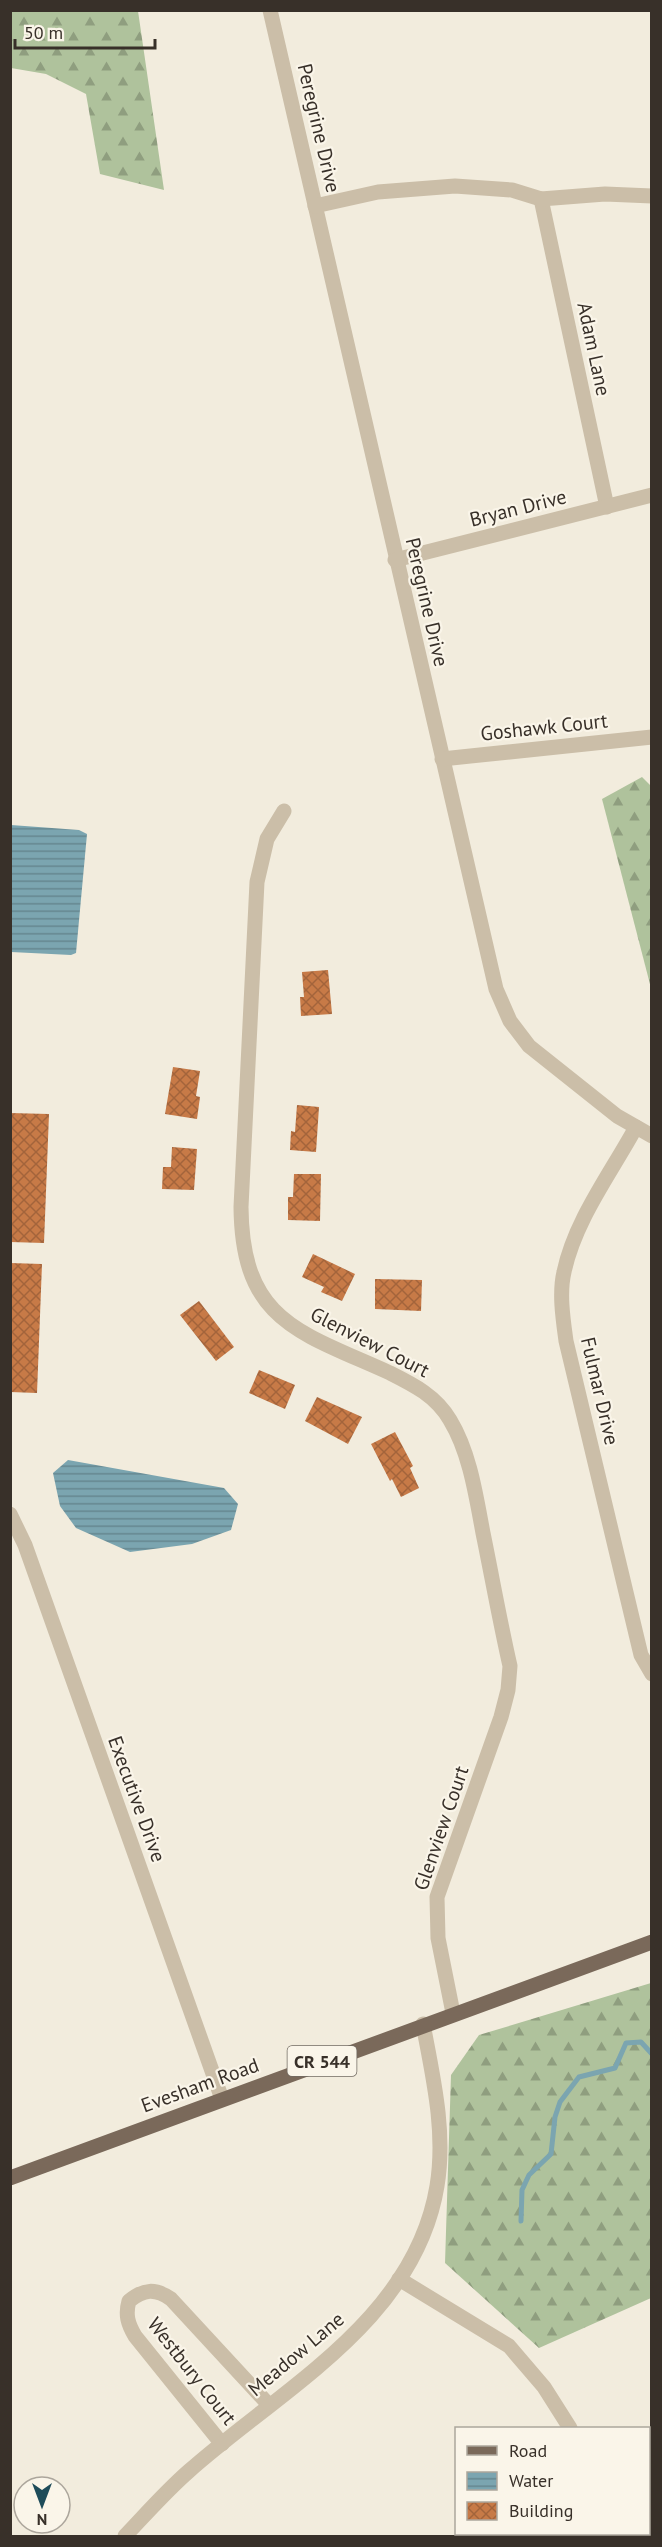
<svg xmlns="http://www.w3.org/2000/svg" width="662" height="2547" viewBox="0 0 662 2547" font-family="'PT Sans',sans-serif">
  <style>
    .forest { fill: url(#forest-firs) }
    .water { fill: url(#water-rules) }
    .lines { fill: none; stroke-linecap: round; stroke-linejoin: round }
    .stream { stroke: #7ba5b0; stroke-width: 5 }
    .building { fill: url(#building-cross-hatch) }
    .street { stroke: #cbbea8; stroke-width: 15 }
    .primary { stroke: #7a695a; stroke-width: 15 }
    .labels { text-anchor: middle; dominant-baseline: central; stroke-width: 4.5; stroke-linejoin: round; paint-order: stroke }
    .shield { fill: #faf5e9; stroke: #726b63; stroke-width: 1.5 }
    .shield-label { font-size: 18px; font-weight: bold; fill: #383029 }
    .street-label { font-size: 20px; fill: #383029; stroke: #faf5e9 }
  </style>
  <defs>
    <pattern id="forest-firs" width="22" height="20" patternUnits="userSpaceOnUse" patternTransform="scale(1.5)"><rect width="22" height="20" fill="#afc29c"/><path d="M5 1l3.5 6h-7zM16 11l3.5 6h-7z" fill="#8f9e7f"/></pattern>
    <pattern id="water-rules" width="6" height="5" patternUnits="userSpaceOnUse" patternTransform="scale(1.5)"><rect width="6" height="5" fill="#7ba5b0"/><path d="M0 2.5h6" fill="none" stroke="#66878f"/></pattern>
    <pattern id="building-cross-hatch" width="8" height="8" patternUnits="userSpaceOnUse" patternTransform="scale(1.5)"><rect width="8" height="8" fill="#c77a47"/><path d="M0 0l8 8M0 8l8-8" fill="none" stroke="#a3643b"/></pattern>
  </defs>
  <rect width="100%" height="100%" fill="#f2ecdd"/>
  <g class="forest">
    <path d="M10 11H138L164 190 100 174 86 94 46 74 11 68Z"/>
    <path d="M642 777 652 787 651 988 602 799Z"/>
    <path d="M651 1983V2298L539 2348 445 2263 451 2075 479 2035Z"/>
  </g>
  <g class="water">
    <path d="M11 825 79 830 87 834 76 953 71 955 11 952Z"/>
    <path d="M68 1460 224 1488 238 1504 231 1530 192 1544 130 1552 76 1528 60 1506 53 1473Z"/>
  </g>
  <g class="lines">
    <path class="stream" d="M521 2221 522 2190 529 2175 551 2154 555 2117 560 2102 579 2077 615 2068 626 2043 641 2042 652 2054"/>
  </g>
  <g class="building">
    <path d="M328 970 332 1014 301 1016 300 997H304L302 972Z"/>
    <path d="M173 1067 200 1071 196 1096 200 1097 197 1119 165 1114Z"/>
    <path d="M297 1105 319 1107 316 1152 290 1150 291 1131 295 1132Z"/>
    <path d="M10 1113 49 1114 44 1243 10 1242Z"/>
    <path d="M172 1147 197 1149 194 1190 162 1189 163 1167H171Z"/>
    <path d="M294 1174H321L320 1221 288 1220V1197H293Z"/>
    <path d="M313 1254 355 1274 342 1301 321 1292 324 1287 302 1277Z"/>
    <path d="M10 1263 42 1264 37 1393 10 1392Z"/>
    <path d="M375 1279 422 1280 421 1311 375 1309Z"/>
    <path d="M199 1301 234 1347 216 1361 180 1315Z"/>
    <path d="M259 1370 295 1385 285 1409 249 1393Z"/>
    <path d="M317 1397 362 1417 348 1444 305 1421Z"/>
    <path d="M395 1432 413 1466 410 1468 419 1488 401 1497 392 1479 390 1481 371 1444Z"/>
  </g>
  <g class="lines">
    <g class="street">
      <path d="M270 10 496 989 510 1021 529 1046 617 1116 652 1136"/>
      <path d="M541 199 607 507"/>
      <path d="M315 206 378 192 455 186 512 190 541 199 605 194 652 196"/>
      <path d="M395 560 652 495"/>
      <path d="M442 759 652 737"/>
      <path d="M284 811 267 839 257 882 241 1207C242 1322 300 1332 390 1373 414 1385 436 1396 450 1420 470 1453 476 1496 483 1533 492 1577 500 1622 510 1666L508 1690 501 1717 437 1897 438 1938 453 2013"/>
      <path d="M636 1127C611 1173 575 1220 564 1272 559 1293 563 1319 566 1341L641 1655 652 1674"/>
      <path d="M10 1514 25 1545 222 2099"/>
      <path d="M399 2279 509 2346 544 2387 570 2428"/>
      <path d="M222 2444 135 2336C128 2324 125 2315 129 2301 144 2289 155 2288 171 2299L269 2405"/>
      <path d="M599 2534V2536"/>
      <path d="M125 2536C146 2514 166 2491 189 2471 281 2389 415 2320 437 2186 446 2132 433 2077 423 2024"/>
      <path d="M545 2536 556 2534"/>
    </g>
    <path class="primary" d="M10 2178 652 1942"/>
  </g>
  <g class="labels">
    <rect class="shield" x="287.5" y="2046" width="69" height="30" rx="4.5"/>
    <g class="shield-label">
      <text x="322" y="2061">CR 544</text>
    </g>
    <g class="street-label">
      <text transform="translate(319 128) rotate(77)">Peregrine Drive</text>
      <text transform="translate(594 349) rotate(78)">Adam Lane</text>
      <text transform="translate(518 508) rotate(-14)">Bryan Drive</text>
      <text transform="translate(427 602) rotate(77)">Peregrine Drive</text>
      <text transform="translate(544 727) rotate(-6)">Goshawk Court</text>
      <text transform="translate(370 1342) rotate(27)">Glenview Court</text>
      <text transform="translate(600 1391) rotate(77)">Fulmar Drive</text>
      <text transform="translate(137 1799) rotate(70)">Executive Drive</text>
      <text transform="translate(441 1828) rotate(-71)">Glenview Court</text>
      <text transform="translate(200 2085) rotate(-20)">Evesham Road</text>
      <text transform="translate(296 2354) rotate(-40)">Meadow Lane</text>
      <text transform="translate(192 2371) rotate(52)">Westbury Court</text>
    </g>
  </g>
  <rect width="662" height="2547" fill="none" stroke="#383029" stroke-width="24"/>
  <rect x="455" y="2427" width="195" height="108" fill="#faf5e9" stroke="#aca69c" stroke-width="1.5"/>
  <rect x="467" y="2446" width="30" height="9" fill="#7a695a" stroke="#aca69c" stroke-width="1.5"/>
  <text x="509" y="2457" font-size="18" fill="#383029">Road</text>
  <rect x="467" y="2472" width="30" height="18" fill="url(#water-rules)" stroke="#aca69c" stroke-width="1.5"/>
  <text x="509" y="2487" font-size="18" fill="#383029">Water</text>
  <rect x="467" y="2502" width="30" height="18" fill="url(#building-cross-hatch)" stroke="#aca69c" stroke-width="1.5"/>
  <text x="509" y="2517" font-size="18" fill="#383029">Building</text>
  <g transform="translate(42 2505) rotate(180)"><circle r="28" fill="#faf5e9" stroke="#aca69c" stroke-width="1.5"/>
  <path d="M0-4.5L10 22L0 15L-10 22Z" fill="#1e4c5a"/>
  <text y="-9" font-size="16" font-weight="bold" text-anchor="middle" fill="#383029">N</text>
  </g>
  <path d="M15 39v9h140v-9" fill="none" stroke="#383029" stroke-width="3"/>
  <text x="24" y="39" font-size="18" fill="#383029" stroke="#faf5e9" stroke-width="4.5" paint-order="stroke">50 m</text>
</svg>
